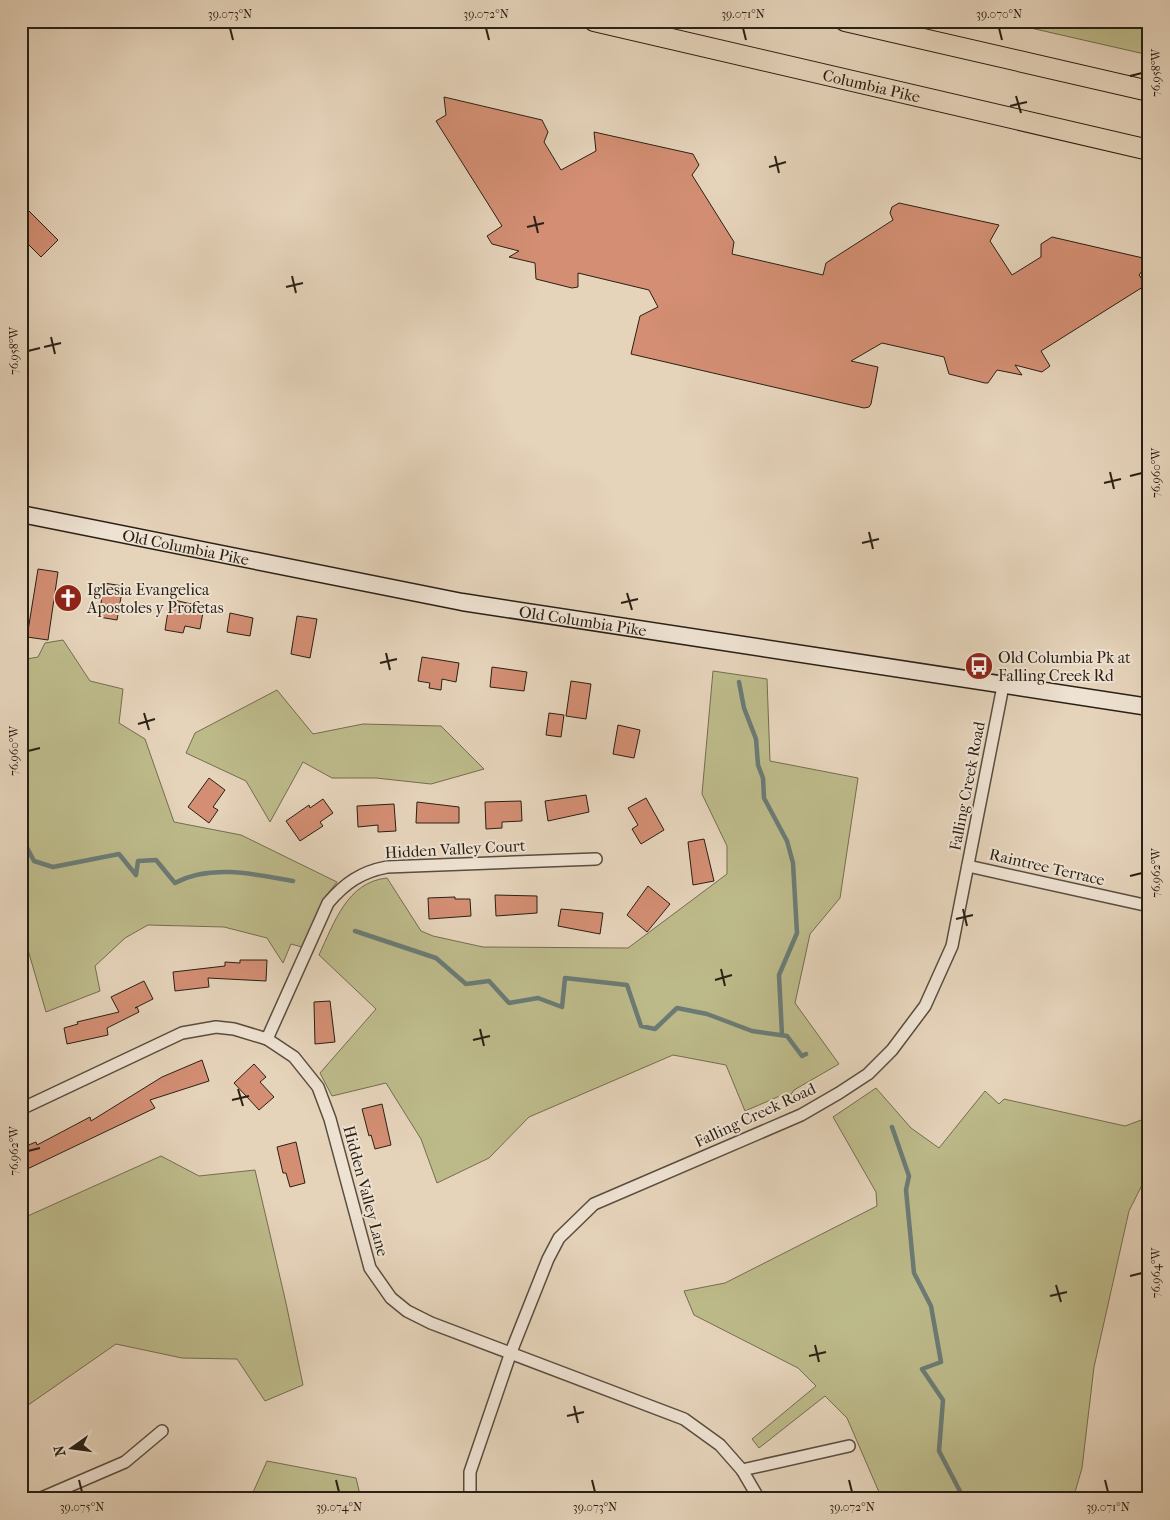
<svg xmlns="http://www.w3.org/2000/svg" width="1170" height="1520" viewBox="0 0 1170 1520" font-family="'IM FELL French Canon',serif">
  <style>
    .green { fill: #bdba8a; stroke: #746d50 }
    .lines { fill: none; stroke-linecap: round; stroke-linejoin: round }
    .stream { stroke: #6b7b75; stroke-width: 4.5 }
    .building { fill: #d38e73; stroke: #2a2015 }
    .minor-casing { stroke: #594d3e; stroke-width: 14 }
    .secondary-casing { stroke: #2a2015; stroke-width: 19 }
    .trunk-casing { stroke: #2a2015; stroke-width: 22 }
    .minor { stroke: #eee2d2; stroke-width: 11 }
    .secondary { stroke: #eee2d2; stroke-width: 16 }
    .trunk { stroke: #e5d3ba; stroke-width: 20 }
    .ticks { fill: none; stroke: #2a2015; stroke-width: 2 }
    .labels { text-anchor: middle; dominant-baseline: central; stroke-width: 4; stroke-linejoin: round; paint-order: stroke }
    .street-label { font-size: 16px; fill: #2a2015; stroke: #eee2d2 }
    .poi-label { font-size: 16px; fill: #2a2015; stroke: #eee2d2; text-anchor: start }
    .neatline { fill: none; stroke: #2a2015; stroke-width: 2 }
    .ticks-label { font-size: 12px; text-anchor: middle; fill: #2a2015 }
  </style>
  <rect width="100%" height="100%" fill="#e5d3ba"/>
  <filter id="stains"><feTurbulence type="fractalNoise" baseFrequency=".004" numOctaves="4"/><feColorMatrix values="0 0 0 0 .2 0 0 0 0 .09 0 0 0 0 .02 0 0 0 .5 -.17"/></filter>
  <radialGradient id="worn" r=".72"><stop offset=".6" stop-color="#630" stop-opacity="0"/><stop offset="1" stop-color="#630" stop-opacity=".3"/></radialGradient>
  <g class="green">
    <path d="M1000 21H1149V55Z"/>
    <path d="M63 640 90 681 123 689 119 723 145 739 174 822 241 835 337 882 325 897 302 947 291 944 283 963 267 938 224 927 148 925 125 938 95 966 100 991 46 1012 26 943 21 944V660L38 657 45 643Z"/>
    <path d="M713 671 767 679 770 761 858 778 840 898 810 934 795 1003 839 1064 794 1090 785 1103 782 1095 745 1111 726 1065 673 1055 529 1117 489 1158 437 1183 421 1139 386 1083 332 1096 320 1073 376 1009 319 955C334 923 347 882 387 878L421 931 433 936 483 947 628 948 727 874V846L702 794Z"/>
    <path d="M277 690 313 734 363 724 441 726 484 769 431 784 376 778H332L303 762 270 822 246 781 186 753 195 733Z"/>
    <path d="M876 1088 911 1128 939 1148 985 1091 999 1104 1004 1099 1125 1126 1144 1119 1149 1098V1171L1129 1211 1094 1367 1082 1468 1073 1499H882L847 1418 825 1396 759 1448 752 1439 816 1386 798 1368 694 1315 684 1291 725 1283 877 1206 876 1192 833 1117Z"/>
    <path d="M161 1156 199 1176 255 1170 286 1303 303 1385 265 1401 237 1359 182 1358 116 1344 21 1410V1219Z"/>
    <path d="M267 1461 356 1478 361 1499H250Z"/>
  </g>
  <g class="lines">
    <g class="stream">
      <path d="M739 682 744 708 756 739 758 765 763 778 764 798 787 841 793 863 797 933 779 975 782 1035"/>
      <path d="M21 842H24L34 861 53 867 119 854 136 875 138 861 156 860 175 883C210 864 255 874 293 881"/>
      <path d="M355 931 436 958 466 984 489 981 509 1003 538 998 562 1007 565 978 627 985 641 1026 655 1029 677 1008 707 1014 752 1031 787 1036 802 1056 806 1054"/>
      <path d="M892 1127 909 1176 906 1190 914 1273 931 1306 941 1362 922 1369 943 1400 939 1451 964 1499"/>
    </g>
  </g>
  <g class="building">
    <path d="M444 97 542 120 548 132 544 142 561 170 596 151 594 132 693 154 699 165 692 175 734 242 732 254 823 275 826 263 893 220 890 213 892 207 899 203 999 225 990 241 1012 275 1041 257V244L1052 237 1143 258 1149 262 1139 275 1146 285 1041 351 1050 366 1042 372 1015 365 1022 375 997 370 988 383H985L949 374 944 357 882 343 851 361 878 367 871 404 869 407 864 408 631 354 640 316 658 307 649 290 578 273V287L572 288 536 279 535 263 509 257 519 251 492 244 487 236 502 226 436 121 446 115Z"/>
    <path d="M21 203 58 240 41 257 21 237Z"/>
    <path d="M38 569 58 572 48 640 27 637Z"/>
    <path d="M104 583 123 586 117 620 99 617Z"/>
    <path d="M170 599 204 607 200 629 185 626 183 633 165 630Z"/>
    <path d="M230 613 253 618 250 636 227 632Z"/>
    <path d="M297 616 317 619 310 658 291 654Z"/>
    <path d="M422 657 459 663 456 682 442 679 441 690 429 688 430 683 418 681Z"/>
    <path d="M492 667 527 672 524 691 490 687Z"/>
    <path d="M571 681 591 684 586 719 566 716Z"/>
    <path d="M549 713 564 715 561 737 546 735Z"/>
    <path d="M618 725 640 730 634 758 613 754Z"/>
    <path d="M209 778 225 790 213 807 218 810 209 823 188 807Z"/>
    <path d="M586 795 589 812 548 821 545 801Z"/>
    <path d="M646 798 664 830 641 844 632 829 638 825 628 808Z"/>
    <path d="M323 799 333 813 320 822 323 826 300 841 286 821 309 805 310 808Z"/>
    <path d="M521 801 522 821 502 822V828L486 829 485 802Z"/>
    <path d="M417 802 459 807V823H416Z"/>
    <path d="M394 804 396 831 378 832V825L358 827 357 806Z"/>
    <path d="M704 839 714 881 693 885 688 842Z"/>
    <path d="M648 886 670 904 647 932 627 915Z"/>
    <path d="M495 895 537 896V913L496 916Z"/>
    <path d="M455 897V899H470L471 916 429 919 428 898Z"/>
    <path d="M561 909 603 913 600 934 558 926Z"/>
    <path d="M240 960H267L266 981 208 978 209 987 175 991 173 972 225 966V962L240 963Z"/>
    <path d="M144 981 153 999 135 1008 137 1007 139 1012 107 1028 108 1035 67 1044 64 1028 78 1024 77 1022 119 1012 111 997Z"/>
    <path d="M330 1001 335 1042 315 1044 314 1002Z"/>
    <path d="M202 1060 209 1081 150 1100 155 1108 21 1172V1148L36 1142 37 1145 90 1117 91 1121 162 1077Z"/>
    <path d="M254 1064 266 1077 260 1082 274 1097 259 1110 234 1083Z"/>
    <path d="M382 1104 391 1145 375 1149 371 1135 369 1136 362 1109Z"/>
    <path d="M296 1142 305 1183 290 1187 286 1173H283L277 1147Z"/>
  </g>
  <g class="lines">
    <defs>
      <g id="minor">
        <path d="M968 866 1149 906"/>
        <path d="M267 1039 328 903C345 883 361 872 387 867L596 859"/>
        <path d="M21 1109 182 1033 216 1027 234 1029 267 1039 294 1057 318 1087 330 1119 370 1268 391 1298 407 1311 431 1323 684 1419 720 1445 742 1470 759 1499"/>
        <path d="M742 1470 849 1446"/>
        <path d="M39 1499 125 1462 162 1431"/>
        <path d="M470 1499V1472L511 1352 548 1259 559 1238 594 1204 801 1115 839 1093 868 1074 892 1050 925 1006 952 946 1003 686"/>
      </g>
      <g id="secondary">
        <path id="s1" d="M21 514 462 602 1149 707"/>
      </g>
      <g id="trunk">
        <path id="s2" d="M594 21 1149 150"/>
        <path d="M845 21 1149 91"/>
      </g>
    </defs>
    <use href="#minor" class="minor-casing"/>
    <use href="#secondary" class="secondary-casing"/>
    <use href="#trunk" class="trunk-casing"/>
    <use href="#minor" class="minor"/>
    <use href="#secondary" class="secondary"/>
    <use href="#trunk" class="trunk"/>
  </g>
  <path class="ticks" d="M230 28 233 40M486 28 489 40M743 28 746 40M999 28 1002 40M1130 76 1142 73M1016 96 1021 113M1010 106 1027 102M775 156 779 173M769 167 786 162M534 216 538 233M527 227 544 223M292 276 296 293M286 287 303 283M51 337 55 354M44 347 61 343M28 351 40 348M1110 472 1114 489M1130 476 1142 473M1104 483 1121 479M869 532 873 549M862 543 879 539M627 593 632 610M621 603 638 599M386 653 390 670M380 663 397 659M144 713 149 730M138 724 155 719M28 751 40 748M1130 876 1142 873M963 909 967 926M956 919 973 915M721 969 725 986M715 980 732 975M480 1029 484 1046M473 1040 490 1036M238 1089 243 1106M232 1100 249 1096M28 1151 40 1148M1130 1276 1142 1273M1056 1285 1061 1302M1050 1296 1067 1292M815 1345 819 1362M809 1356 826 1352M574 1406 578 1423M567 1416 584 1412M79 1480 82 1492M336 1480 339 1492M592 1480 595 1492M849 1480 852 1492M1105 1480 1108 1492"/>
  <defs>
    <symbol id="church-disc" viewBox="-11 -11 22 22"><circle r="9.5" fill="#8f2418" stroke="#eee2d2"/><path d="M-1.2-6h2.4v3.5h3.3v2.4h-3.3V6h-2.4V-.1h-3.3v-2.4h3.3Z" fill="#fff"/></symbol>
    <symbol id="bus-disc" viewBox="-11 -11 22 22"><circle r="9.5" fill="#8f2418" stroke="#eee2d2"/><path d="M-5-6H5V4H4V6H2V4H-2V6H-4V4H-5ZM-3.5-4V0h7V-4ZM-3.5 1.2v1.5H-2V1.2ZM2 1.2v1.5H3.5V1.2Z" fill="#fff"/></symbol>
  </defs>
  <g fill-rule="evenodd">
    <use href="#church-disc" x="52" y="582" width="32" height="32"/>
    <use href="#bus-disc" x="963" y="650" width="32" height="32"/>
  </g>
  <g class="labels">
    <g class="street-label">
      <text stroke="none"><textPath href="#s2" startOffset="285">Columbia Pike</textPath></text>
      <text stroke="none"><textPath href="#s1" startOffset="168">Old Columbia Pike</textPath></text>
      <text stroke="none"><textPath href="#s1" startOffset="572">Old Columbia Pike</textPath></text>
      <text transform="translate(967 786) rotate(-79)">Falling Creek Road</text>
      <text transform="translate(455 849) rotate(-3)">Hidden Valley Court</text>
      <text transform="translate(1047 867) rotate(13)">Raintree Terrace</text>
      <text transform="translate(755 1115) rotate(-25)">Falling Creek Road</text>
      <text transform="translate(366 1191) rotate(75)">Hidden Valley Lane</text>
    </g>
    <g class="poi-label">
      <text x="87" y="589">Iglesia Evangelica<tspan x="87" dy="18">Apostoles y Profetas</tspan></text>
      <text x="998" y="657">Old Columbia Pk at<tspan x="998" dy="18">Falling Creek Rd</tspan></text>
    </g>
  </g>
  <rect width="1170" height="1520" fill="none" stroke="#e5d3ba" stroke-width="55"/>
  <g transform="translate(72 1448) rotate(256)" stroke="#eee2d2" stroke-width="4" paint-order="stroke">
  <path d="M0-4L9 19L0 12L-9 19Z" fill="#2a2015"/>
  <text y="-8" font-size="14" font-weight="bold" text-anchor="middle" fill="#2a2015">N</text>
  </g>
  <rect x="28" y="28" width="1114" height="1464" class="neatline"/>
  <g class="ticks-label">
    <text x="230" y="18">39.073°N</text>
    <text x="486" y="18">39.072°N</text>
    <text x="743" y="18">39.071°N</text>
    <text x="999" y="18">39.070°N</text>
    <text transform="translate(1156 73) rotate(-90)" y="4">76.958°W</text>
    <text transform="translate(14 351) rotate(-90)" y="4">76.958°W</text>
    <text transform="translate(1156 473) rotate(-90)" y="4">76.960°W</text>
    <text transform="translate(14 751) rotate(-90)" y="4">76.960°W</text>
    <text transform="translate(1156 873) rotate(-90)" y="4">76.962°W</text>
    <text transform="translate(14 1151) rotate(-90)" y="4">76.962°W</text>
    <text transform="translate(1156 1273) rotate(-90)" y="4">76.964°W</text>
    <text x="82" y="1511">39.075°N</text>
    <text x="339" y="1511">39.074°N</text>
    <text x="595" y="1511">39.073°N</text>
    <text x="852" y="1511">39.072°N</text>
    <text x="1108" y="1511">39.071°N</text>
  </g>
  <rect width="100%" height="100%" filter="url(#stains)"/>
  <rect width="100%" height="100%" fill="url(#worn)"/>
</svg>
